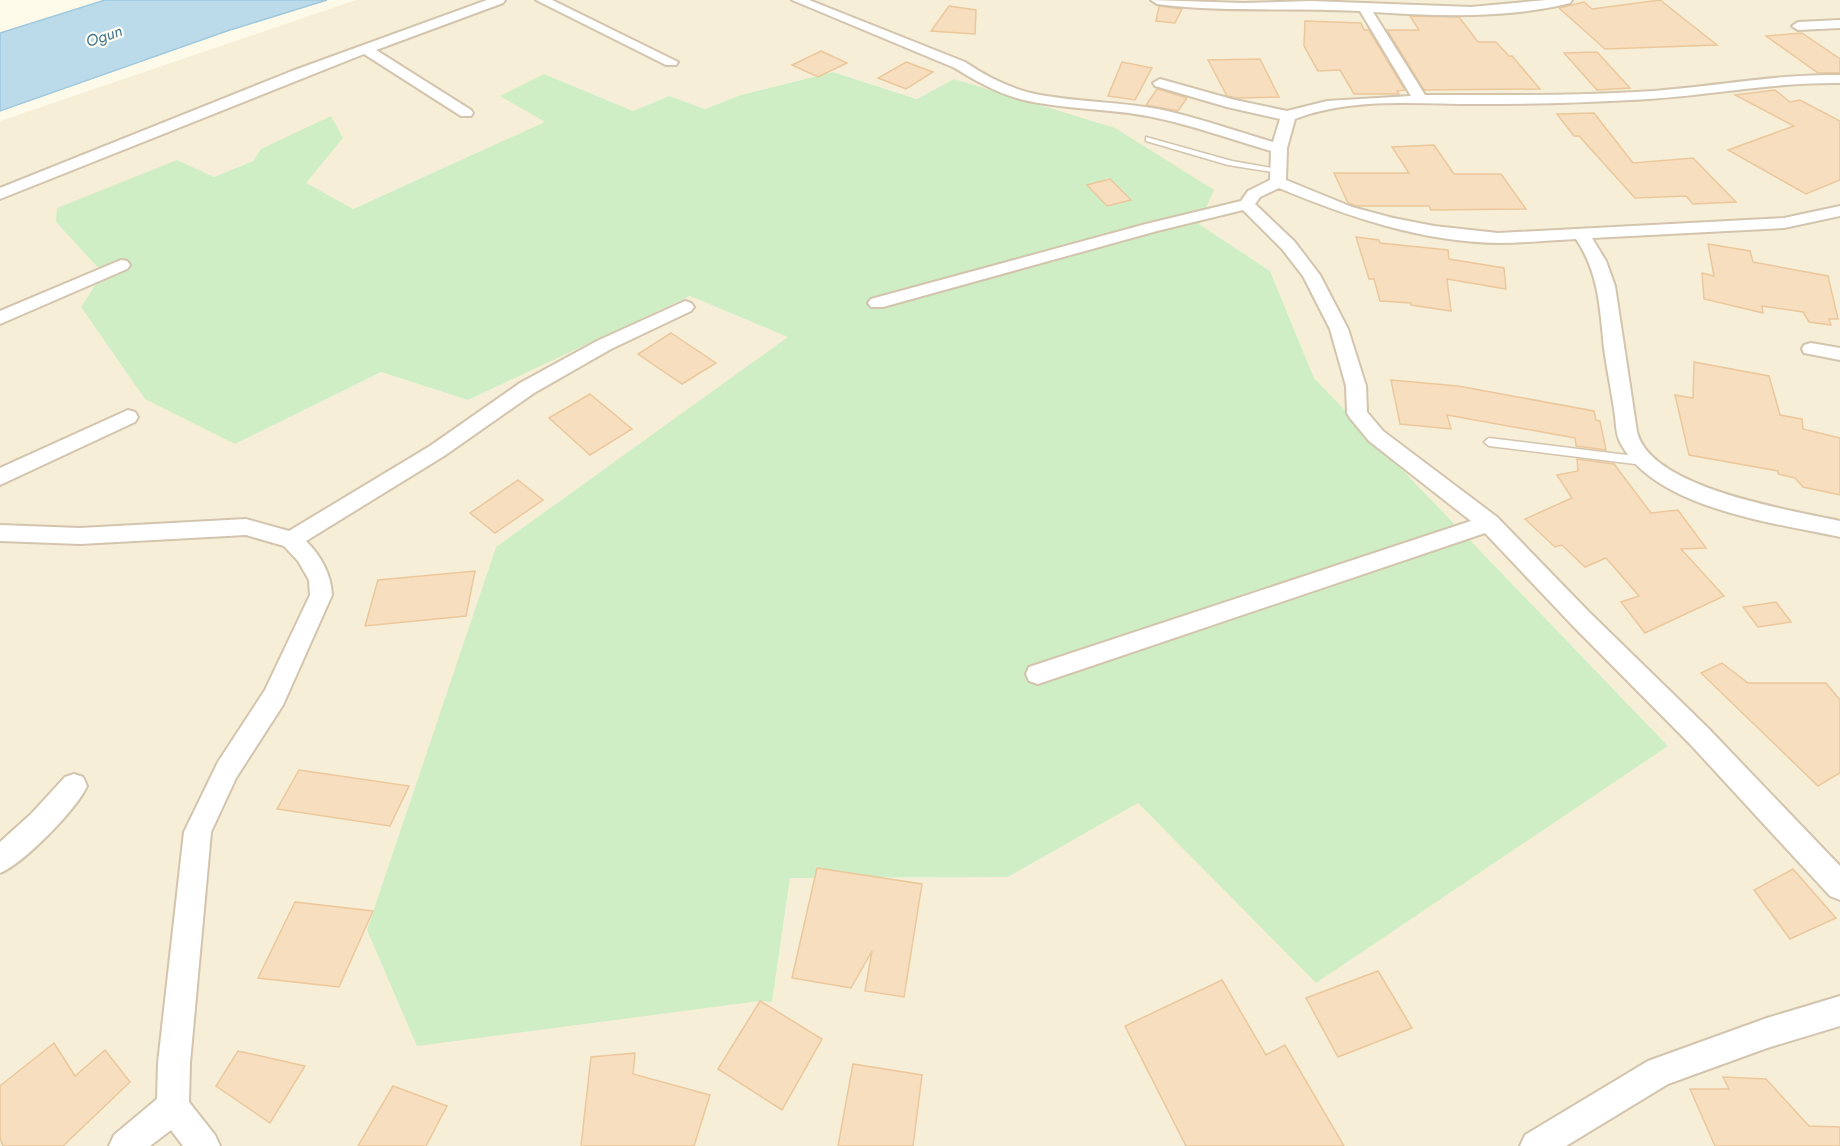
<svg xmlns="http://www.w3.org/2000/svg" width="1840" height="1146" viewBox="0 0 1840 1146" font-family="Jost,sans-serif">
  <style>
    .residential { fill: #f7eed7; fill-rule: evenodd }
    .green { fill: #cfeec5 }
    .water { fill: #bbdbeb; stroke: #a0c9de; stroke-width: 1.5 }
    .building { fill: #f7debe; stroke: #ebc89c; stroke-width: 1.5 }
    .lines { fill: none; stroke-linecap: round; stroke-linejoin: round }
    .service-casing { stroke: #d3c4ad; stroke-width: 3 }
    .minor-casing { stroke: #d3c4ad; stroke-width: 4 }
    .service { fill: #fff; fill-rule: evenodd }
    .minor { fill: #fff; fill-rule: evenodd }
    .labels { text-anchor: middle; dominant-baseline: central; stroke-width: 4.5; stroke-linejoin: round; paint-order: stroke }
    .far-water-label { font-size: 16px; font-style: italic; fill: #407691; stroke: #fffcf1 }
  </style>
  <rect width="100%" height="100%" fill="#fefae9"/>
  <path class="residential" d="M356 0H1840V1146H0V121ZM833 72 918 99 954 79 1199 224 1270 271 1314 378 1668 746 1316 982 1138 803 1008 877 790 878 772 1002 760 1001 496 547 789 337 690 296 468 400 381 372 235 444 145 398 81 307 103 273 57 222 177 160 214 177 253 161 261 149 343 138 305 183 352 209 546 122 544 74 633 111 669 96 705 109 741 95Z"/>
  <path class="green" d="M833 72 917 99 954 79 1115 128 1214 190 1199 224 1270 271 1314 378 1668 746 1316 983 1138 803 1008 877 790 878 772 1002 760 1001 417 1046 367 930 496 547 788 337 690 296 468 400 381 372 235 444 145 399 81 307 103 273 56 222 57 208 177 160 214 177 253 161 261 149 331 116 343 138 306 183 353 209 545 122 500 96 544 74 633 111 669 96 705 109 741 95Z"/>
  <path class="water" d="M105 0H327L227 31 0 111V33Z"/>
  <g class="building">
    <path d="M1660 0 1717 45 1605 49 1559 8 1584 2 1592 9Z"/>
    <path d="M949 6 976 10 975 34 931 31Z"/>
    <path d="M1159 6 1182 9 1175 23 1156 21Z"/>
    <path d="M1410 16 1459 17 1478 42H1496L1509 56H1512L1540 89 1424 90 1387 30H1419Z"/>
    <path d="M1305 21 1361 23 1364 30H1369L1405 90 1397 91 1399 94H1354L1340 70 1318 71 1304 46Z"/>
    <path d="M1802 33 1840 59V73H1818L1766 36Z"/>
    <path d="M821 51 847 63 818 77 792 65Z"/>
    <path d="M1597 52 1630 88 1597 90 1564 53Z"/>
    <path d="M1260 59 1279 97 1237 98 1227 96 1208 60Z"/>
    <path d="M906 62 933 72 906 89 878 78Z"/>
    <path d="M1122 62 1152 68 1135 100 1108 96Z"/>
    <path d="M1157 89 1165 91 1187 98 1178 111 1146 105Z"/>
    <path d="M1775 90 1790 102 1800 100 1840 121V180L1806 194 1728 150 1794 126 1735 95Z"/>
    <path d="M1594 113 1633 163 1693 158 1736 202 1693 204 1686 196 1635 198 1579 136H1574L1557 114Z"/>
    <path d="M1434 145 1454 174H1501L1526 209 1431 210 1429 206H1356L1348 203 1334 173H1409L1392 147Z"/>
    <path d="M1110 179 1131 200 1107 206 1087 185Z"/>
    <path d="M1356 237 1379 240 1380 243 1448 250 1449 259 1504 268 1506 289 1447 279 1451 311 1411 305V303L1380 301 1374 279H1369Z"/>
    <path d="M1708 244 1750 251 1753 262 1828 276 1838 319H1829L1831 325 1809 322 1803 312 1762 306 1763 313 1704 299 1702 273 1714 276Z"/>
    <path d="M671 333 716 363 682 384 638 354Z"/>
    <path d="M1694 362 1769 376 1780 415 1802 419 1803 429 1840 438V495L1803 487 1795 478 1778 474V471L1689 455 1675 395 1693 398Z"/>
    <path d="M1391 380 1458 386 1594 411 1596 420 1600 421 1606 450 1576 446 1575 438 1447 415 1451 429 1400 424Z"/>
    <path d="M590 394 632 429 590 455 549 418Z"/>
    <path d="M1577 459 1614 464 1651 513 1678 510 1706 548 1681 549 1724 596 1645 633 1621 602 1639 596 1606 558 1585 567 1562 545 1555 547 1525 519 1572 498 1557 475 1578 471Z"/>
    <path d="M518 480 543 500 495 533 470 513Z"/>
    <path d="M475 571 466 616 365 626 378 580Z"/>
    <path d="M1776 602 1791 622 1758 627 1743 607Z"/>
    <path d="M1722 663 1748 683H1826L1840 700V773L1818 786 1701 673Z"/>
    <path d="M299 770 409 786 390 826 277 809Z"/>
    <path d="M817 868 922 884 904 997 865 991 872 951 851 988 792 978Z"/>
    <path d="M1793 869 1836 918 1790 939 1754 890Z"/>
    <path d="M295 902 373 911 339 987 258 978Z"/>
    <path d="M1378 971 1412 1028 1338 1057 1306 998Z"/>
    <path d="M1222 980 1266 1055 1285 1045 1344 1146H1186L1125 1026Z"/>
    <path d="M760 1001 822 1039 782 1110 718 1069Z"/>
    <path d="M54 1043 75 1076 105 1050 130 1082 63 1146H3L0 1138V1086Z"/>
    <path d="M238 1051 305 1066 270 1123 216 1086Z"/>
    <path d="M635 1053 633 1074 710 1095 694 1146H581L591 1057Z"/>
    <path d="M853 1064 922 1075 913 1146H838Z"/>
    <path d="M1723 1077 1766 1079 1809 1126 1840 1127V1146H1715L1690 1089H1729Z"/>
    <path d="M393 1086 447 1106 426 1146H358Z"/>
  </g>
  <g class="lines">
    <defs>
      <g id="service">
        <path d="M1146 137 1232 161 1278 169 1282 171 1278 173 1228 165 1146 141Z"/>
        <path d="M1489 438 1643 457 1648 461 1643 465 1489 446 1484 442Z"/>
      </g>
      <g id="minor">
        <path d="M487 0H505L503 3 376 50 471 110 473 113 471 116H461L364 54 0 199V188L292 71Z"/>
        <path d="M536 0H552L678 62 676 65H666Z"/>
        <path d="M792 0H809L965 62C987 77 1013 90 1040 95 1079 102 1119 102 1158 109 1197 117 1235 131 1273 142L1280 119 1227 107 1155 86 1153 83 1160 79 1235 100 1287 111 1327 101 1411 96 1360 11C1292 7 1225 13 1157 4L1151 0 1243 3 1311 1 1471 7 1547 0H1572L1570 3C1506 19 1439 16 1373 12L1425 95C1501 95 1578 96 1654 91 1716 86 1777 74 1840 75V83C1770 82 1701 97 1631 100 1579 103 1527 104 1476 104 1417 104 1350 97 1295 119L1287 148 1286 180 1352 207 1393 218 1434 226 1498 233 1784 218 1840 206V216L1784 228 1592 238 1606 261 1615 286 1637 432C1651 489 1791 510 1840 521V537C1774 523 1653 508 1620 442 1616 434 1616 425 1615 416 1612 393 1607 371 1604 348 1600 309 1599 273 1576 239 1551 240 1524 243 1499 243 1422 242 1349 217 1279 188L1260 197 1255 204 1294 241 1320 275 1348 329 1366 386 1367 412 1383 431 1497 517 1589 612 1708 728 1840 866V900L1830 896 1690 744 1573 626 1485 533 1038 684 1029 681 1026 674 1029 667 1471 521 1369 441 1350 418 1347 413 1346 386 1330 329 1303 276 1282 249 1243 210 1157 231 883 307H871L868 303 871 299 1146 224 1241 201 1248 191 1270 180 1271 151C1233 140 1195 126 1157 118 1118 109 1078 110 1039 103 1009 99 980 84 955 68Z"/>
        <path d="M1840 20V28L1798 30 1792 26 1798 22Z"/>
        <path d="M121 260 127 261 130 265 127 269 0 324V311Z"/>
        <path d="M685 301 691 303 694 307 691 311 611 349 534 393 444 456 306 541C321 556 331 574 332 595L283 705 236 778 211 832 190 1063 189 1102 215 1135 220 1146H183L171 1130 150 1146H109L114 1135 157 1099 158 1063 184 832 218 762 265 690 310 595 309 580 298 561 284 546 246 535 80 544 0 541V525L80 528 246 519 289 531 430 446 520 383 597 341Z"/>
        <path d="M1811 343 1840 348V360L1804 353 1802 349 1804 345Z"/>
        <path d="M128 410 135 412 138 417 135 422 0 485V468Z"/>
        <path d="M74 774 83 777 87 786C77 809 23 864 0 873V842L31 814 65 777Z"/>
        <path d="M1840 996V1026L1767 1048 1668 1084 1566 1146H1520L1525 1135 1648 1061 1767 1018Z"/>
      </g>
    </defs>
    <use href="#service" class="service-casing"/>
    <use href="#minor" class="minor-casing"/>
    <use href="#service" class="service"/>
    <use href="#minor" class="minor"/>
  </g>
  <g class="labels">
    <g class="far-water-label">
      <text transform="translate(104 36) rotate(-19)">Ogun</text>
    </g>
  </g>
</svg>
